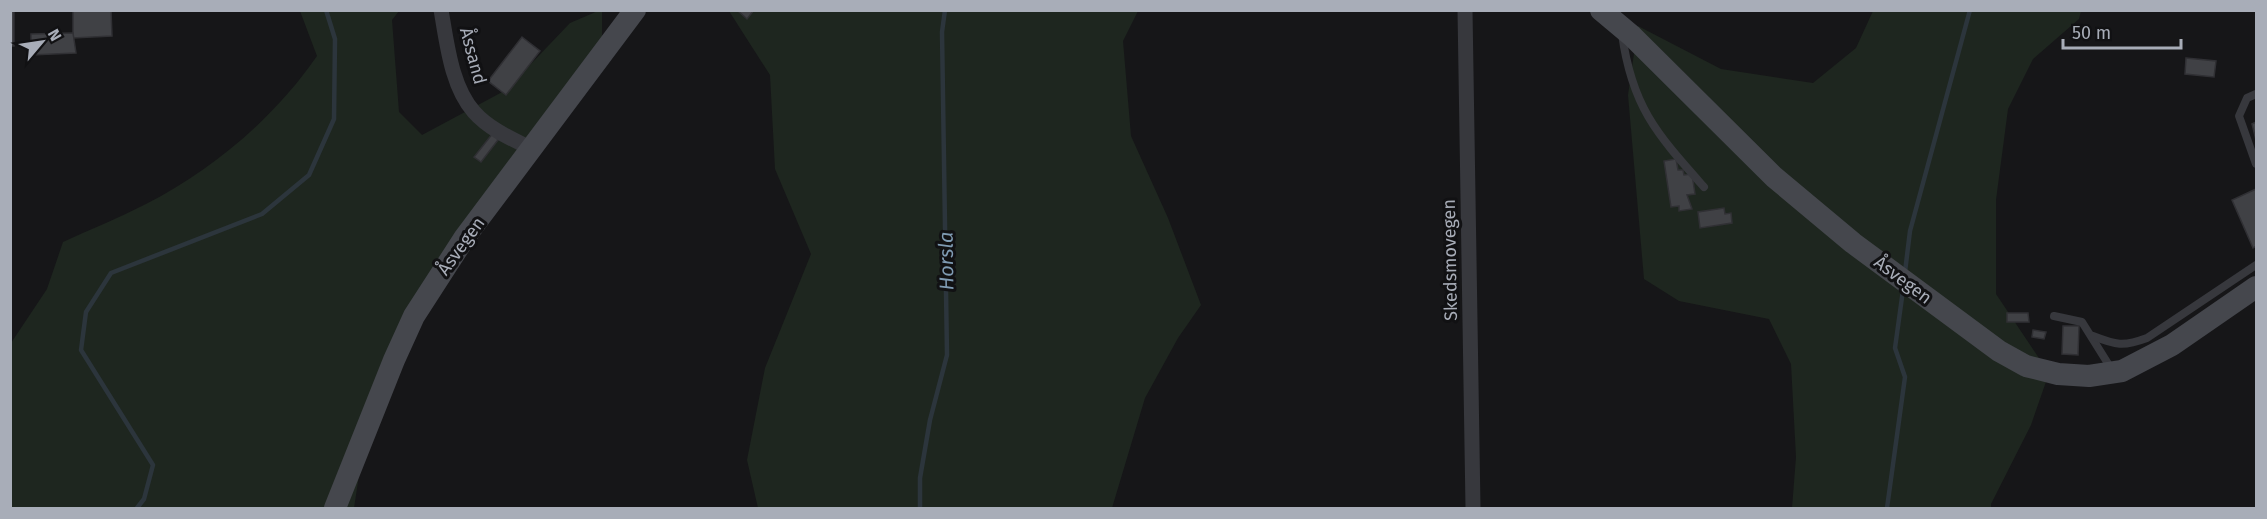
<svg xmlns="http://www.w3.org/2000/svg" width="2267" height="519" viewBox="0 0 2267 519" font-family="'Fira Sans',sans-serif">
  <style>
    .green { fill: #1e261f }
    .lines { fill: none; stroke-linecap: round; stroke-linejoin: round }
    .stream { stroke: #2c353c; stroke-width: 4.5 }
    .building { fill: #404145; stroke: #303034; stroke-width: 1.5 }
    .service { stroke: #37383d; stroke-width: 8 }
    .minor { stroke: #37383d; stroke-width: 15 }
    .secondary { stroke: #45474d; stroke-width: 22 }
    .labels { text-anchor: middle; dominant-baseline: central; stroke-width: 6; stroke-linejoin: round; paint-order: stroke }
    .street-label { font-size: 18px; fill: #a8adb8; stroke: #111113 }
    .water-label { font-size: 20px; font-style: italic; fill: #7f9bb3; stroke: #111113 }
  </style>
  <rect width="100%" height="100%" fill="#161618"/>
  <g class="green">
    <path d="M300 11H399L392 20 399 112 422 135 506 90 570 23 598 11H602V49L438 266 365 436 354 508H11V343L47 289 63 242C91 229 119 218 146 204 213 170 275 117 317 56Z"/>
    <path d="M729 11H1138L1123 41 1131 136 1168 218 1201 305 1178 338 1145 398 1112 508H758L747 460 765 368 811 254 775 169 770 75Z"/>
    <path d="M1873 11H2081L2079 19 2033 59 2008 109 1996 200V294L2049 373 2031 425 1991 504V508H1792L1796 457 1791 364 1769 319 1679 301 1644 279 1628 95 1638 26 1721 69 1813 83 1856 48Z"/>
  </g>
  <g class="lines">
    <g class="stream">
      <path d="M1905 272 1910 231 1970 10"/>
      <path d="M137 508 144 499 153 465 81 350 86 312 111 273 262 214 309 175 334 119 335 39 326 10"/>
      <path d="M920 508V478L930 420 947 355 942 32 945 10"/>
      <path d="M1887 508 1905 377 1895 348 1903 290"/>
    </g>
  </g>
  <g class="building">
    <rect x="10" y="10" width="4" height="36"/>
    <path d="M73 10H111L112 36 73 38Z"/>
    <path d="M737 10H754L747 19Z"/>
    <path d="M73 33 76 53 31 55V34Z"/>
    <path d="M522 37 540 51 506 95 488 81Z"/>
    <path d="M2186 58 2216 61 2214 77 2185 74Z"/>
    <path d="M2256 122V140L2252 124Z"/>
    <path d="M493 133 498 140 481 162 474 157Z"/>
    <path d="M1676 159 1678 170H1683L1684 175 1692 174 1695 194 1687 195 1692 209 1679 211V206L1671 207 1664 161Z"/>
    <path d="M2256 189V246L2253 248 2232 200Z"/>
    <path d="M1724 208 1725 214 1731 213 1732 223 1700 228 1698 212Z"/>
    <path d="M2007 313H2028L2029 322H2007Z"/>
    <path d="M2063 326H2079L2078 355 2062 354Z"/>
    <path d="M2033 330 2046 332 2044 339 2032 337Z"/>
  </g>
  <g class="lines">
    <g class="service">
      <path d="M1622 34C1632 107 1657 134 1704 187"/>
      <path d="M2256 94 2247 98 2239 116 2256 164"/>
      <path d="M2054 316 2082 322 2112 370"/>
      <path d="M2093 336C2116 345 2123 347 2147 338L2256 265"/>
    </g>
    <g class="minor">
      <path d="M441 10C447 43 451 86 474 112 489 129 512 139 532 149"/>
      <path d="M1465 10 1473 508"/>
    </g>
    <g class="secondary">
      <path d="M1601 10 1632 36 1774 177 1853 243 1999 351 2026 366 2058 374 2089 376 2122 371 2172 345 2256 287"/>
      <path d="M335 508 394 360 414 316 465 237 635 10"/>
    </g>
  </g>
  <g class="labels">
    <g class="street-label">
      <text transform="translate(473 56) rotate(75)">Åssand</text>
      <text transform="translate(461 246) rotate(-54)">Åsvegen</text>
      <text transform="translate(1450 260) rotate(-91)">Skedsmovegen</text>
      <text transform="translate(1903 280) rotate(37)">Åsvegen</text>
    </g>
    <g class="water-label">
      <text transform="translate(946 261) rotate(-91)">Horsla</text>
    </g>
  </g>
  <rect width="2267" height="519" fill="none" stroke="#a8adb8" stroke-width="24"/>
  <g transform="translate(42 42) rotate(61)" stroke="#111113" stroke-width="4.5" paint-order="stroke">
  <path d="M0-4.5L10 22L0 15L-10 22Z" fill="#a8adb8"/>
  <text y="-9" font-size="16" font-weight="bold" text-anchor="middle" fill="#a8adb8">N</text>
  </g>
  <path d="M2063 39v9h118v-9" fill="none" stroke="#a8adb8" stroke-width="3"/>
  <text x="2072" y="39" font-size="18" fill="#a8adb8" stroke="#111113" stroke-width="4.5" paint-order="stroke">50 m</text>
</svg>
